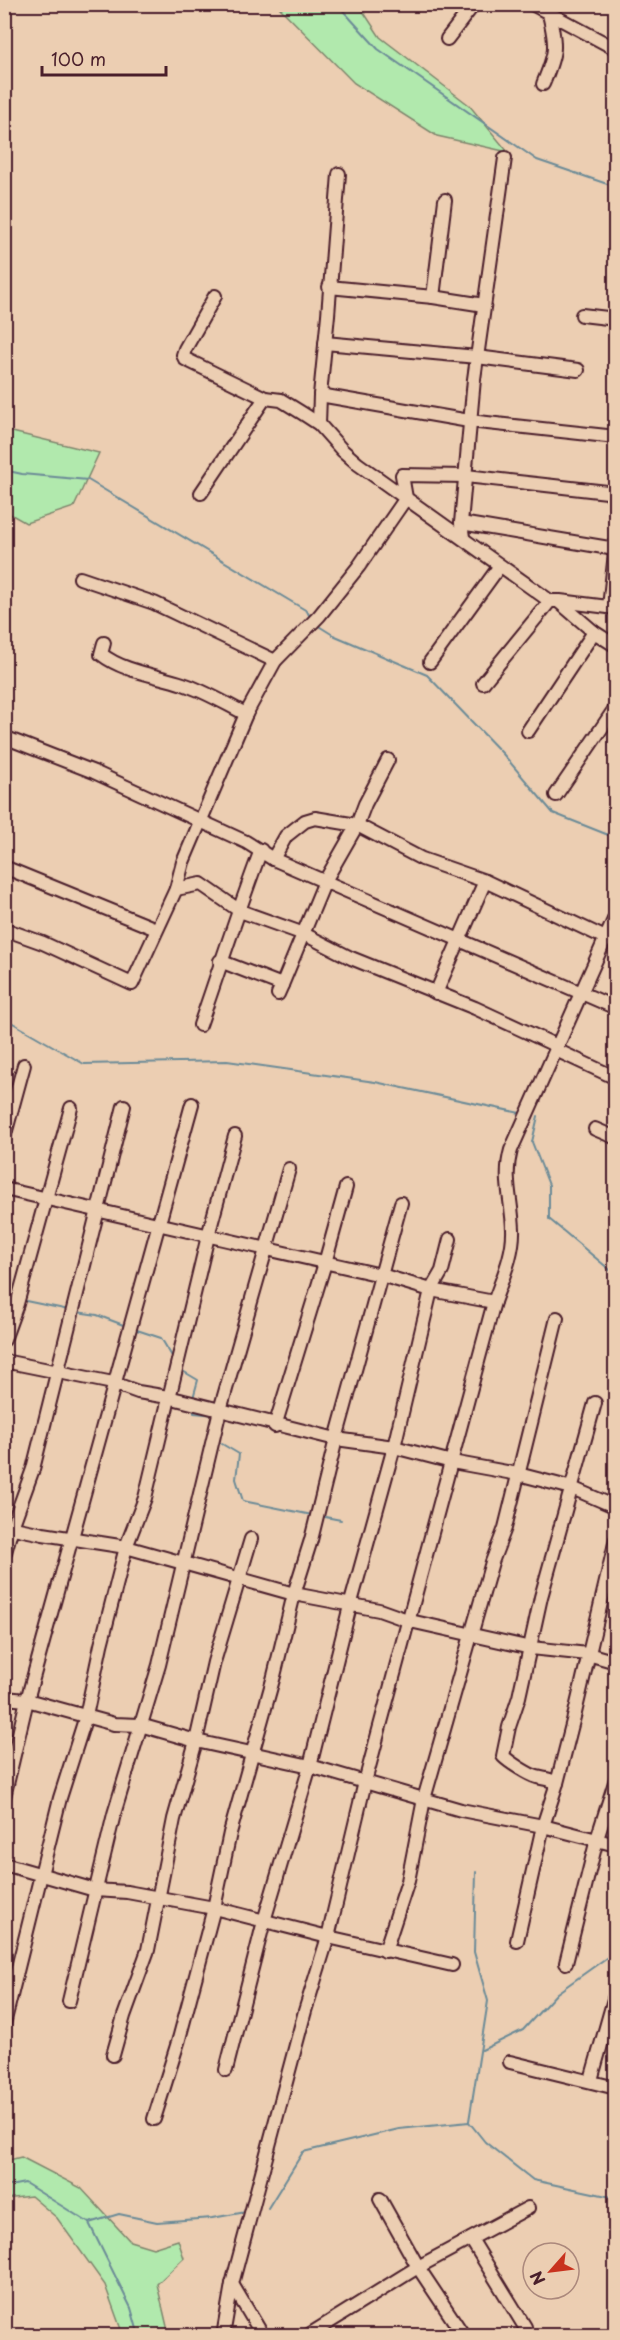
<svg xmlns="http://www.w3.org/2000/svg" width="620" height="2340" viewBox="0 0 620 2340" font-family="'Playpen Sans',sans-serif">
  <style>
    .green { fill: #b1e9ad; stroke: #7e846c; stroke-width: 1.5 }
    .lines { fill: none; stroke-linecap: round; stroke-linejoin: round }
    .stream { stroke: #6c8b97; stroke-width: 2 }
    .minor-casing { stroke: #4a1f2b; stroke-width: 16 }
    .minor { stroke: #ecceb2; stroke-width: 12 }
  </style>
  <rect width="100%" height="100%" fill="#ecceb2"/>
  <filter id="ink" filterUnits="userSpaceOnUse"><feTurbulence type="fractalNoise" baseFrequency=".0167" numOctaves="2"/><feDisplacementMap in="SourceGraphic" scale="12" xChannelSelector="R" yChannelSelector="G"/><feConvolveMatrix kernelMatrix="1 2 1 2 8 2 1 2 1" color-interpolation-filters="sRGB"/></filter>
  <g filter="url(#ink)">
    <g class="green">
      <path d="M277 5H359L380 37 469 105 508 152 437 136 354 83Z"/>
      <path d="M4 430 99 453 74 507 26 523 5 511Z"/>
      <path d="M21 2157 81 2188 130 2241 153 2248 178 2240 184 2258 157 2284 169 2335H123L105 2285 57 2218 31 2196 5 2199V2161Z"/>
    </g>
    <g class="lines">
      <g class="stream">
        <path d="M337 4 378 49 537 160 616 187"/>
        <path d="M4 470 22 474 88 480 307 611 311 619"/>
        <path d="M317 625 333 635 427 675 503 754 553 813 616 838"/>
        <path d="M4 1018 84 1064 227 1061 375 1082 520 1113"/>
        <path d="M538 1116 532 1142 549 1185V1219L616 1275"/>
        <path d="M4 1296 13 1298"/>
        <path d="M21 1300 69 1310"/>
        <path d="M77 1312 97 1315 126 1326"/>
        <path d="M134 1329 161 1338 173 1358"/>
        <path d="M181 1370 198 1380 193 1398"/>
        <path d="M194 1407V1413L216 1415"/>
        <path d="M217 1441 239 1454 236 1479 243 1501 312 1515"/>
        <path d="M320 1516 341 1520"/>
        <path d="M482 2050 523 2030 557 1993 616 1951"/>
        <path d="M469 2121 488 2001 474 1952 476 1872"/>
        <path d="M4 2187 25 2183 89 2223 131 2308 139 2336"/>
        <path d="M268 2208 303 2152 399 2129 469 2122 485 2142 533 2180 616 2198"/>
        <path d="M89 2223 119 2214 157 2222 212 2218 246 2212"/>
      </g>
      <defs>
        <g id="minor">
          <path d="M532 4 616 49"/>
          <path d="M447 39 474 4"/>
          <path d="M543 84C556 53 557 47 549 14"/>
          <path d="M329 287 433 297 484 305"/>
          <path d="M215 296 185 349 183 355 185 359 265 398 281 400 302 413 319 424 342 450 358 464 550 601H558L594 632 616 646"/>
          <path d="M433 297 445 200"/>
          <path d="M582 315 616 319"/>
          <path d="M325 343 477 357 578 370"/>
          <path d="M320 395 469 421 616 437"/>
          <path d="M319 424 320 395 328 315 339 174"/>
          <path d="M201 493 265 398"/>
          <path d="M461 523 615 549"/>
          <path d="M463 537 461 523 474 379 505 158"/>
          <path d="M80 578 154 603 275 661"/>
          <path d="M560 601 616 608"/>
          <path d="M609 607 616 544"/>
          <path d="M104 643 101 654C124 672 156 675 183 684 205 691 226 704 246 714"/>
          <path d="M430 662 499 567"/>
          <path d="M483 683 550 601"/>
          <path d="M528 731 594 632"/>
          <path d="M4 737 94 772 246 842 273 859 616 1008"/>
          <path d="M556 795 616 707"/>
          <path d="M273 859 286 836 305 821 315 818 357 825 422 859 485 881 616 943"/>
          <path d="M4 867 156 929"/>
          <path d="M176 889 201 884 240 911 304 934 351 958 475 1008 557 1046"/>
          <path d="M4 929 43 943 132 984 176 889 183 862 246 714 275 661 319 616 359 566 406 498 402 475 466 476 616 493"/>
          <path d="M220 961 282 985 278 994"/>
          <path d="M282 985 325 881 357 825 365 804 388 760"/>
          <path d="M436 993 485 881"/>
          <path d="M200 1025C220 967 239 908 261 850"/>
          <path d="M556 1050 616 1078"/>
          <path d="M595 1129 616 1138"/>
          <path d="M4 1138 24 1065"/>
          <path d="M4 1189 381 1275 431 1290 494 1302"/>
          <path d="M4 1340 17 1304 71 1108"/>
          <path d="M4 1361 113 1383 138 1392 168 1397 336 1439 394 1447 452 1462 518 1474 572 1488 616 1507"/>
          <path d="M275 1426 325 1263 346 1187"/>
          <path d="M4 1526 43 1534 126 1547 294 1594 379 1610 410 1621 531 1648 588 1654 616 1662"/>
          <path d="M4 1556 12 1527 33 1469 124 1106"/>
          <path d="M4 1698 27 1700 114 1724 140 1725 196 1741 310 1766 461 1810 543 1826 616 1845"/>
          <path d="M557 1783C550 1779 545 1779 537 1777 529 1775 509 1762 503 1756L509 1727 519 1697 541 1597 595 1403"/>
          <path d="M4 1797 27 1700 192 1104"/>
          <path d="M4 1864 95 1890 127 1892 214 1908 328 1937 452 1965"/>
          <path d="M517 1941 543 1826 557 1783 575 1713 616 1539"/>
          <path d="M385 1951 408 1881 424 1799 492 1562 505 1528 557 1318"/>
          <path d="M566 1963 597 1839 616 1779"/>
          <path d="M69 2001 114 1814 159 1665 220 1410 289 1169"/>
          <path d="M4 2024 60 1798 86 1716 101 1645 126 1547 145 1498 208 1236 235 1136"/>
          <path d="M113 2055 124 2016 148 1950 174 1819 196 1741 214 1662 251 1539"/>
          <path d="M510 2062 616 2088"/>
          <path d="M226 2070 264 1921 310 1766 350 1606 394 1447 431 1290 442 1271 450 1239"/>
          <path d="M591 2080 616 1992"/>
          <path d="M154 2119 179 2039 214 1908 230 1833 274 1676 294 1594 311 1540 336 1439 401 1203"/>
          <path d="M380 2199 418 2267 464 2336"/>
          <path d="M471 2239 525 2327"/>
          <path d="M232 2284 263 2336"/>
          <path d="M223 2336 232 2284 305 2011 328 1937 365 1782 494 1302C502 1279 514 1254 513 1229 512 1201 503 1178 511 1150L616 915"/>
          <path d="M307 2336 418 2267 528 2208"/>
        </g>
      </defs>
      <use href="#minor" class="minor-casing"/>
      <use href="#minor" class="minor"/>
    </g>
  </g>
  <rect width="620" height="2340" fill="none" stroke="#ecceb2" stroke-width="24"/>
  <rect x="12" y="12" width="596" height="2316" fill="none" stroke="#4a1f2b" stroke-width="2" filter="url(#ink)"/>
  <g transform="translate(551 2271) rotate(242)"><circle r="28" fill="#ecceb2" stroke="#ab887c" stroke-width="1.5"/>
  <path d="M0-4.5L10 22L0 15L-10 22Z" fill="#c8321e"/>
  <text y="-9" font-size="16" font-weight="bold" text-anchor="middle" fill="#4a1f2b">N</text>
  </g>
  <path d="M42 66v9h124v-9" fill="none" stroke="#4a1f2b" stroke-width="3"/>
  <text x="51" y="66" font-size="18" fill="#4a1f2b" stroke="#ecceb2" stroke-width="4.5" paint-order="stroke">100 m</text>
</svg>
